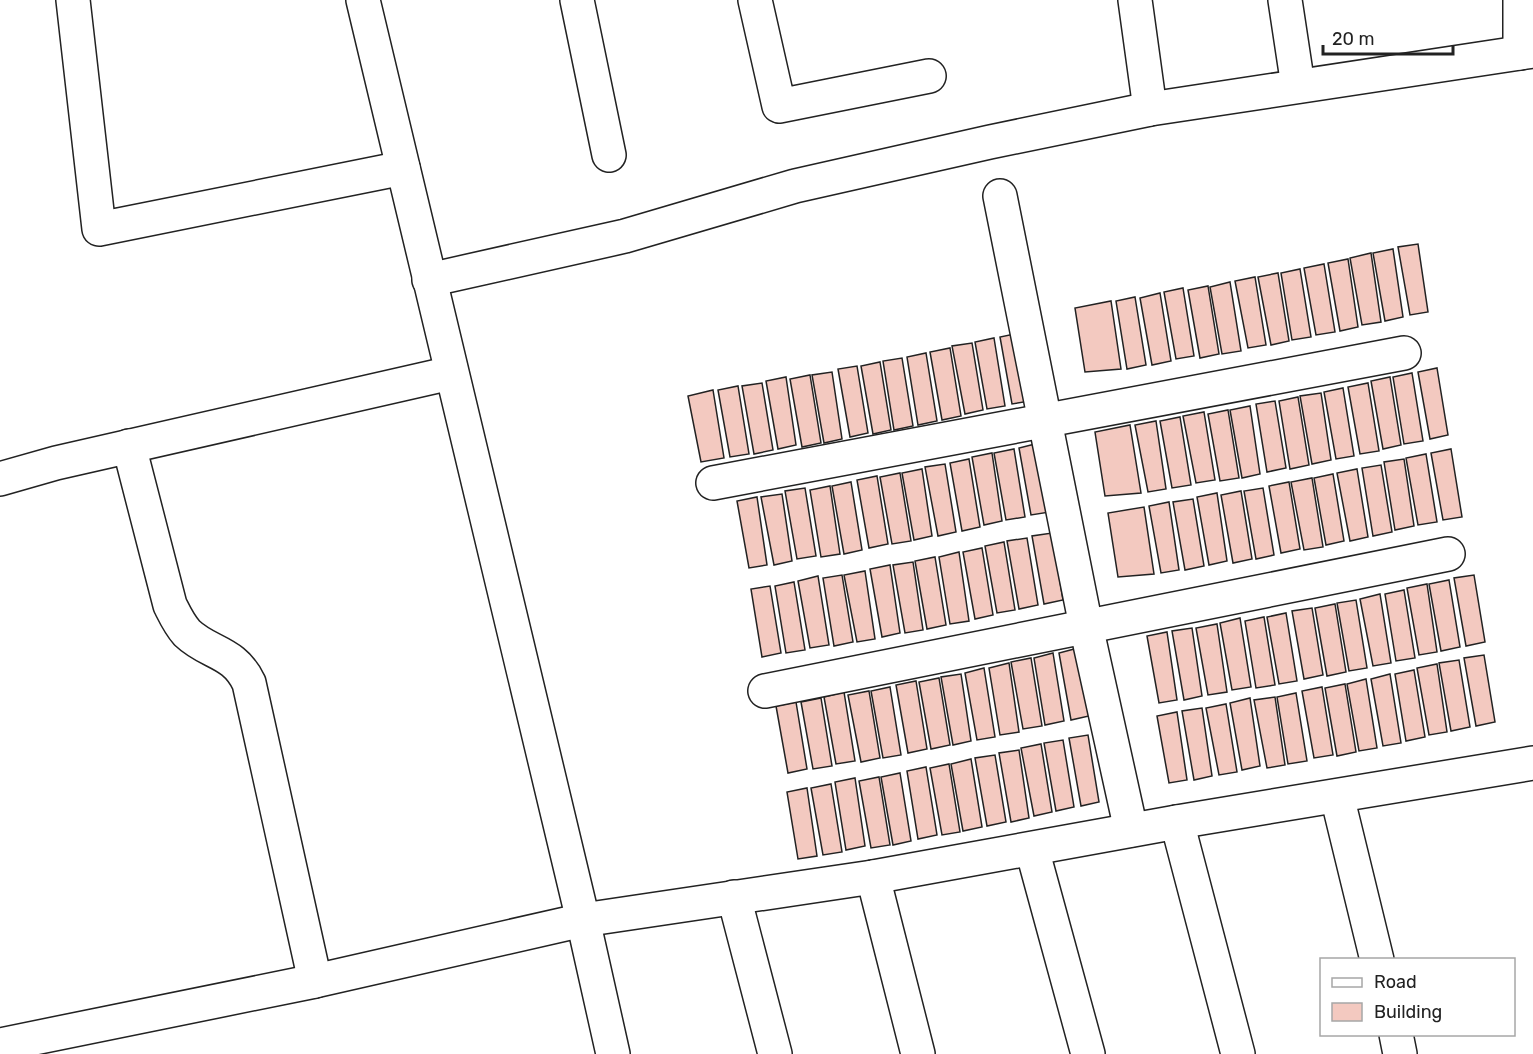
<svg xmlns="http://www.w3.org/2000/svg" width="1533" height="1054" viewBox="0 0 1533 1054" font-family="Rubik,sans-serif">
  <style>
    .building { fill: #f3c9c0; stroke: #222; stroke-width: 1.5 }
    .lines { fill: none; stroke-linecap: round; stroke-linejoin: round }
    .street-casing { stroke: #222; stroke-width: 36 }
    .secondary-casing { stroke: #222; stroke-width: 36 }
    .street { stroke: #fff; stroke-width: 33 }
    .secondary { stroke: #fff; stroke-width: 33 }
  </style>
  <rect width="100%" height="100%" fill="#fff"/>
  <g class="building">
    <path d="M1418 244 1428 312 1410 315 1398 247Z"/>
    <path d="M1393 249 1403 317 1385 321 1373 253Z"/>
    <path d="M1371 253 1381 322 1362 325 1350 258Z"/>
    <path d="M1348 259 1358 327 1340 331 1328 263Z"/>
    <path d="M1324 264 1335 332 1316 335 1304 268Z"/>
    <path d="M1300 269 1311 337 1292 340 1281 273Z"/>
    <path d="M1278 273 1289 341 1271 345 1258 277Z"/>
    <path d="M1255 277 1266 345 1248 348 1235 281Z"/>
    <path d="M1230 282 1241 351 1222 354 1210 287Z"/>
    <path d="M1208 286 1219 354 1200 358 1188 290Z"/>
    <path d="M1183 288 1194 356 1176 359 1164 292Z"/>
    <path d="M1160 293 1171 361 1152 365 1140 298Z"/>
    <path d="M1135 297 1146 365 1127 369 1116 301Z"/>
    <path d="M1111 301 1121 369 1085 372 1075 308Z"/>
    <path d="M1019 333 1030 401 1012 404 1000 337Z"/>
    <path d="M994 338 1005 406 987 409 975 342Z"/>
    <path d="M972 343 983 410 965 414 952 346Z"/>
    <path d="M950 348 961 416 942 420 930 352Z"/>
    <path d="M926 353 937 421 918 425 907 357Z"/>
    <path d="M902 358 913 426 894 430 883 361Z"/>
    <path d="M880 362 891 430 873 434 861 366Z"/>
    <path d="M857 366 868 433 850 437 838 369Z"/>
    <path d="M1437 368 1448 435 1430 439 1418 372Z"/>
    <path d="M832 372 842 439 824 443 812 375Z"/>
    <path d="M1412 373 1423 441 1404 444 1393 377Z"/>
    <path d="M810 375 821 443 802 447 790 379Z"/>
    <path d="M786 377 796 445 778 449 766 381Z"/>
    <path d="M1390 377 1401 445 1383 449 1371 381Z"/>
    <path d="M762 383 773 450 754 454 742 386Z"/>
    <path d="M1368 383 1379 451 1360 454 1348 387Z"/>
    <path d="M738 386 749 454 730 457 718 390Z"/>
    <path d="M1343 388 1354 456 1336 459 1324 392Z"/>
    <path d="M713 390 724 458 701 462 688 396Z"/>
    <path d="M1321 393 1331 460 1312 464 1300 396Z"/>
    <path d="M1298 397 1309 465 1290 469 1279 401Z"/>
    <path d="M1275 401 1286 468 1267 472 1256 404Z"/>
    <path d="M1250 406 1260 474 1242 478 1230 410Z"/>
    <path d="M1228 410 1239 478 1220 481 1208 414Z"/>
    <path d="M1204 412 1215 480 1196 483 1183 416Z"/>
    <path d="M1180 417 1191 485 1172 488 1160 421Z"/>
    <path d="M1156 421 1166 489 1148 492 1135 425Z"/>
    <path d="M1130 425 1141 493 1105 496 1095 432Z"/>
    <path d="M1039 443 1050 512 1031 515 1019 448Z"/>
    <path d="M1014 449 1025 517 1006 520 994 453Z"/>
    <path d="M1451 449 1462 517 1443 520 1431 453Z"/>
    <path d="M992 453 1002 521 984 525 972 457Z"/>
    <path d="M1426 454 1437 522 1418 525 1406 458Z"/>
    <path d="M969 459 980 527 962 531 950 463Z"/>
    <path d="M1404 459 1414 526 1395 530 1384 462Z"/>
    <path d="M945 464 956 532 938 536 925 467Z"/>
    <path d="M1381 465 1392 532 1373 536 1362 468Z"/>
    <path d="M922 469 932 536 914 540 902 473Z"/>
    <path d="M1357 469 1368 537 1350 541 1337 473Z"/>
    <path d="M900 473 911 541 892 544 880 477Z"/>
    <path d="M1333 474 1344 541 1326 545 1314 478Z"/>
    <path d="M877 476 888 544 869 548 857 480Z"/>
    <path d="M1312 478 1323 547 1304 550 1291 482Z"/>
    <path d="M851 482 862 550 844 554 832 486Z"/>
    <path d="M1289 482 1300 549 1281 553 1269 486Z"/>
    <path d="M830 486 840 554 821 557 810 490Z"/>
    <path d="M805 488 816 556 797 559 785 491Z"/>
    <path d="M1263 488 1274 555 1256 559 1244 491Z"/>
    <path d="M1241 491 1252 559 1233 563 1221 495Z"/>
    <path d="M1217 493 1227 561 1209 565 1197 497Z"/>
    <path d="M782 494 792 561 774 565 761 497Z"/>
    <path d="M757 497 767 565 749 568 737 501Z"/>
    <path d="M1193 499 1204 566 1185 570 1173 502Z"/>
    <path d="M1169 502 1179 570 1161 573 1149 506Z"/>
    <path d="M1144 507 1154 574 1118 577 1108 513Z"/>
    <path d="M1052 533 1063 600 1044 604 1032 536Z"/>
    <path d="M1027 538 1038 605 1019 609 1007 541Z"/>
    <path d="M1004 542 1015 610 997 613 985 546Z"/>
    <path d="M982 548 993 615 975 619 963 552Z"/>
    <path d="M959 552 969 621 950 624 939 557Z"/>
    <path d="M935 557 946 625 927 629 915 561Z"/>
    <path d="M913 562 923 630 905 633 893 565Z"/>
    <path d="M890 565 900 633 882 637 870 569Z"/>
    <path d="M865 571 875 639 857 642 844 575Z"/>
    <path d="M842 575 853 642 834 646 823 578Z"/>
    <path d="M1474 575 1485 642 1466 646 1454 578Z"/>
    <path d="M818 576 829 645 810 648 798 581Z"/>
    <path d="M1449 580 1460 647 1441 651 1429 584Z"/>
    <path d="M794 582 805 650 786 653 775 586Z"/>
    <path d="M1427 584 1437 652 1419 655 1407 588Z"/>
    <path d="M770 586 781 653 762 657 751 589Z"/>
    <path d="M1404 590 1415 658 1396 661 1385 594Z"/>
    <path d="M1380 594 1391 663 1373 666 1360 599Z"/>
    <path d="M1356 600 1367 668 1349 671 1337 603Z"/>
    <path d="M1335 604 1346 672 1327 676 1315 608Z"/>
    <path d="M1312 608 1323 675 1304 679 1292 611Z"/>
    <path d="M1286 613 1297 681 1279 684 1267 617Z"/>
    <path d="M1264 617 1275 685 1256 688 1245 621Z"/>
    <path d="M1240 618 1251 687 1232 690 1220 623Z"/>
    <path d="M1217 624 1227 692 1208 695 1196 628Z"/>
    <path d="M1192 628 1202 696 1184 700 1172 631Z"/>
    <path d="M1167 632 1177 700 1159 703 1147 636Z"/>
    <path d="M1078 648 1089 716 1071 720 1059 653Z"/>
    <path d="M1053 653 1064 721 1045 725 1034 658Z"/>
    <path d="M1484 655 1495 722 1476 726 1464 658Z"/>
    <path d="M1031 658 1042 726 1023 729 1011 662Z"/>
    <path d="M1459 660 1470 727 1451 731 1439 663Z"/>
    <path d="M1009 663 1019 732 1000 735 989 668Z"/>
    <path d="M1437 664 1447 732 1429 735 1417 668Z"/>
    <path d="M984 668 995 737 977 740 965 673Z"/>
    <path d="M1414 670 1425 737 1406 741 1395 674Z"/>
    <path d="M961 674 971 741 953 745 941 677Z"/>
    <path d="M1390 674 1401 743 1383 746 1371 679Z"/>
    <path d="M939 678 950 745 931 749 919 682Z"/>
    <path d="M1366 679 1377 748 1359 751 1347 684Z"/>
    <path d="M916 681 927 749 908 753 896 685Z"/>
    <path d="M1345 684 1356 752 1337 756 1325 688Z"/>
    <path d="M890 687 901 755 883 758 871 691Z"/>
    <path d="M1322 687 1333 755 1314 758 1302 691Z"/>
    <path d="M869 691 880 758 861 762 848 695Z"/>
    <path d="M844 692 855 761 836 764 824 697Z"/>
    <path d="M1296 693 1307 761 1288 764 1277 697Z"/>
    <path d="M1275 697 1285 765 1267 768 1254 700Z"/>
    <path d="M821 698 832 766 813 769 801 702Z"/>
    <path d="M1250 698 1260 766 1242 770 1230 703Z"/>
    <path d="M796 702 807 769 788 773 776 706Z"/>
    <path d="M1226 704 1237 772 1219 775 1206 708Z"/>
    <path d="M1202 708 1212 776 1194 780 1182 711Z"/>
    <path d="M1177 712 1187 780 1169 783 1157 716Z"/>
    <path d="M1088 735 1099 802 1081 806 1069 738Z"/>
    <path d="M1063 740 1074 807 1056 811 1044 743Z"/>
    <path d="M1041 744 1052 812 1034 816 1021 748Z"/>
    <path d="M1019 750 1029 818 1011 822 999 753Z"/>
    <path d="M995 755 1006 822 987 826 975 758Z"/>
    <path d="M971 759 982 827 963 831 951 764Z"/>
    <path d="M949 764 960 832 942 835 930 768Z"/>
    <path d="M926 767 937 835 918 839 907 771Z"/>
    <path d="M900 773 911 841 893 845 881 777Z"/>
    <path d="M879 777 890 845 871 848 859 781Z"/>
    <path d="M855 778 865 846 846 850 835 782Z"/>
    <path d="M831 784 842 852 823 855 811 788Z"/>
    <path d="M807 788 817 856 798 859 787 792Z"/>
  </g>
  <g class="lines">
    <defs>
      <g id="street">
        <path d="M73 0 99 229 403 168"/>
        <path d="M577 0 609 155"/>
        <path d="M755 0 779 106 929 76"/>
        <path d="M1135 0 1150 109"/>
        <path d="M1285 0 1298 86"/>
        <path d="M1520 53V0"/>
        <path d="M1000 196 1086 626 1131 830"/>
        <path d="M429 280 625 236 795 186 990 142 1150 109 1533 51"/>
        <path d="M129 446 170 605C175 615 179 624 187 633 209 654 234 651 249 683L315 981"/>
        <path d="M0 479 56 463 451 373"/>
        <path d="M713 483 1404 353"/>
        <path d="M765 691 1448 554"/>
        <path d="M1337 796 1377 960"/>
        <path d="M1177 822 1238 1054"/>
        <path d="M1032 849 1088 1054"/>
        <path d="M873 877 918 1054"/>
        <path d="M734 897 775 1054"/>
        <path d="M1396 1034 1400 1054"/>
        <path d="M0 1045 315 981 583 920 873 877 1177 822 1533 763"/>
      </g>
      <path id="secondary" d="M363 0 583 920 613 1054"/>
    </defs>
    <use href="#street" class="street-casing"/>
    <use href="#secondary" class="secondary-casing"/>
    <use href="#street" class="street"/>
    <use href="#secondary" class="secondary"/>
  </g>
  <rect x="1320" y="958" width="195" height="78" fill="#ffffff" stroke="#a7a7a7" stroke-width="1.5"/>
  <rect x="1332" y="978" width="30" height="9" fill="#ffffff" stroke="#a7a7a7" stroke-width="1.5"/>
  <text x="1374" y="988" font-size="18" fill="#222222">Road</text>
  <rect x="1332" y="1003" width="30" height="18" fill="#f3c9c0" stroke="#a7a7a7" stroke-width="1.5"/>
  <text x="1374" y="1018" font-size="18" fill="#222222">Building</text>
  <path d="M1323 45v9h130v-9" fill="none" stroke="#222222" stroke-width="3"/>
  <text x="1332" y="45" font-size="18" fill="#222222" stroke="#ffffff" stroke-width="4.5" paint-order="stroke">20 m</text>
</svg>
